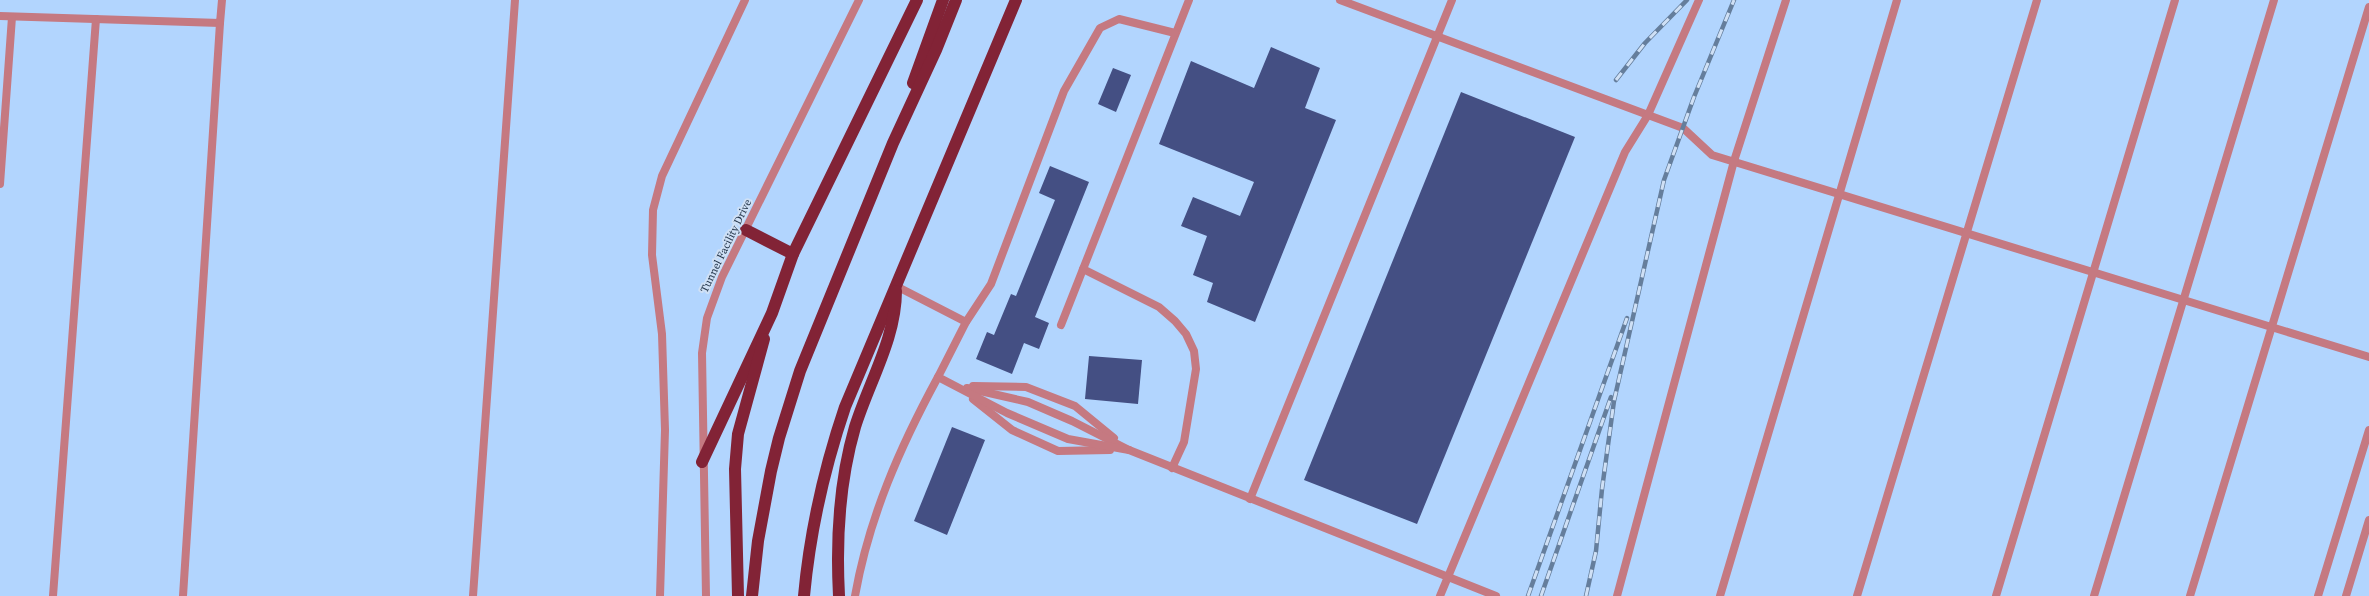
<svg xmlns="http://www.w3.org/2000/svg" width="2369" height="596" viewBox="0 0 2369 596" font-family="'Source Serif 4',serif">
  <style>
    .building { fill: #444f83 }
    .lines { fill: none; stroke-linecap: round; stroke-linejoin: round }
    .lane { stroke: #c57981; stroke-width: 8 }
    .street { stroke: #c57981; stroke-width: 8 }
    .highway { stroke: #822336; stroke-width: 12 }
    .rail-casing { stroke: #657e9c; stroke-width: 4.5 }
    .rail { stroke: #cfe0f5; stroke-width: 3; stroke-dasharray: 9; stroke-linecap: butt }
    .labels { text-anchor: middle; dominant-baseline: central; stroke-width: 4; stroke-linejoin: round; paint-order: stroke }
    .street-label { font-size: 11px; fill: #26384d; stroke: #cfe0f5 }
  </style>
  <rect width="100%" height="100%" fill="#b2d5fe"/>
  <g class="building">
    <path d="M1271 47 1320 68 1305 108 1336 120 1255 322 1207 302 1213 283 1193 275 1207 236 1181 226 1193 197 1240 216 1254 182 1159 144 1191 61 1254 88Z"/>
    <path d="M1113 68 1131 75 1116 112 1098 104Z"/>
    <path d="M1461 92 1575 137 1417 524 1304 480Z"/>
    <path d="M1050 166 1089 182 1035 317 1049 323 1039 349 1024 343 1012 374 976 359 987 332 994 335 1011 294 1016 296 1055 200 1039 193Z"/>
    <path d="M1089 356 1142 360 1138 404 1085 399Z"/>
    <path d="M952 427 985 440 947 535 914 521Z"/>
  </g>
  <g class="lines">
    <g class="lane">
      <path d="M1340 0 1683 128 1712 155 2369 357"/>
      <path d="M0 16 220 23 222 0"/>
      <path d="M0 184 12 17"/>
      <path d="M1083 269 1159 307 1175 321 1186 334 1194 351 1196 369 1184 442 1172 468"/>
      <path d="M896 286 966 322"/>
      <path d="M1061 325 1189 0"/>
      <path d="M973 386 1026 387 1075 406 1114 438"/>
      <path d="M967 388 1028 402 1072 421 1129 450 1496 596"/>
      <path d="M973 399 1012 430 1058 451 1110 450"/>
      <path d="M1129 450 1068 439 1007 413 938 377 966 322 991 284 1064 91 1100 28 1119 19 1175 33"/>
      <path d="M1250 499 1452 0"/>
      <path d="M53 596 96 19"/>
      <path d="M183 596 220 23"/>
      <path d="M473 596 515 0"/>
      <path d="M660 596 665 430 662 334 652 255 653 210 662 176 745 0"/>
      <path d="M1440 596 1625 152 1648 115 1699 0"/>
      <path d="M1617 596 1734 161 1786 0"/>
      <path d="M1720 596 1897 0"/>
      <path d="M1857 596 2037 0"/>
      <path d="M1996 596 2175 0"/>
      <path d="M2094 596 2274 0"/>
      <path d="M2190 596 2369 7"/>
      <path d="M2318 596 2369 430"/>
      <path d="M2346 596 2369 520"/>
    </g>
    <g class="street">
      <path d="M706 596 702 353 707 318 722 277 859 0"/>
      <path d="M855 596C869 517 900 447 938 377"/>
    </g>
    <g class="highway">
      <path d="M913 83 943 0"/>
      <path d="M746 230 793 254"/>
      <path d="M702 462 772 313 793 254 917 0"/>
      <path d="M738 596 735 469 738 434 764 339"/>
      <path d="M752 596 758 541 771 471 779 438 800 371 893 143 936 50 956 0"/>
      <path d="M804 596C810 531 824 469 845 407L1016 0"/>
      <path d="M839 596C836 540 839 482 855 427 869 382 896 338 896 291"/>
    </g>
    <defs>
      <g id="rail">
        <path d="M1616 80 1645 43 1687 0"/>
        <path d="M1528 596 1627 318"/>
        <path d="M1541 596 1611 397"/>
        <path d="M1586 596 1596 551 1602 489 1614 401 1664 180 1694 97 1734 0"/>
      </g>
    </defs>
    <use href="#rail" class="rail-casing"/>
    <use href="#rail" class="rail"/>
  </g>
  <g class="labels">
    <g class="street-label">
      <text transform="translate(726 246) rotate(-64)">Tunnel Facility Drive</text>
    </g>
  </g>
</svg>
